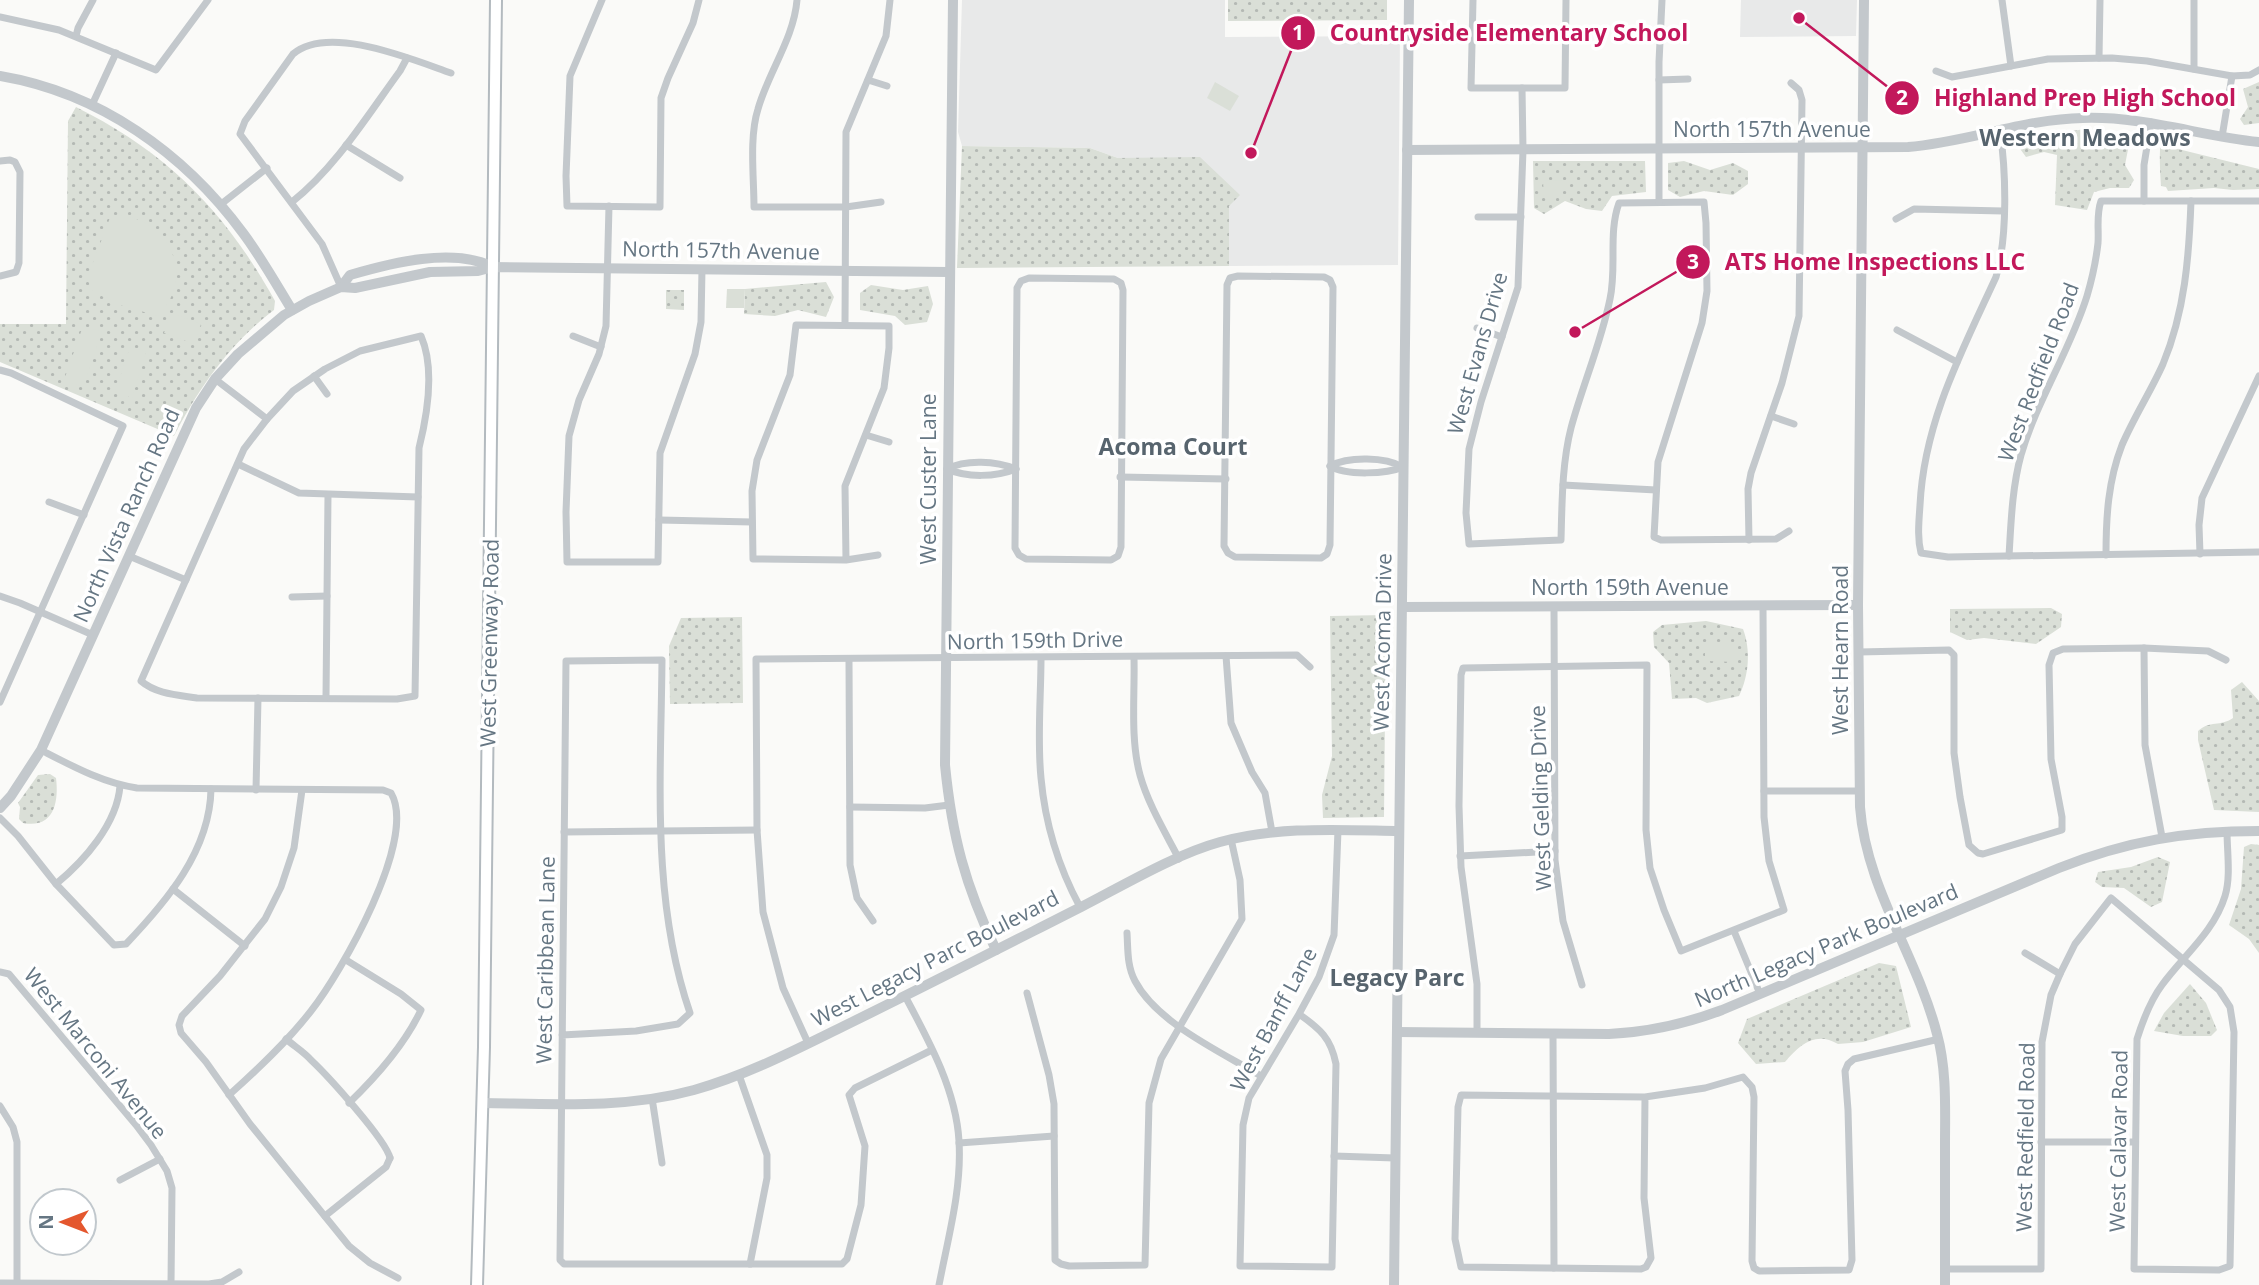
<svg xmlns="http://www.w3.org/2000/svg" width="2259" height="1285" viewBox="0 0 2259 1285" font-family="'Open Sans',sans-serif">
  <style>
    .built { fill: #e8e9e9 }
    .green { fill: url(#green-dots) }
    .pitch { fill: #dadfd7 }
    .lines { fill: none; stroke-linecap: round; stroke-linejoin: round }
    .secondary-casing { stroke: #b3babf; stroke-width: 14 }
    .minor { stroke: #c3c8cc; stroke-width: 7 }
    .tertiary { stroke: #c3c8cc; stroke-width: 10 }
    .secondary { stroke: #fff; stroke-width: 10 }
    .labels { text-anchor: middle; dominant-baseline: central; stroke-width: 7; stroke-linejoin: round; paint-order: stroke }
    .street-label { font-size: 21px; fill: #657683; stroke: #fff }
    .neighbourhood-label { font-size: 23px; font-weight: bold; fill: #57646e; stroke: #fff }
    .leader { fill: none; stroke: #c2185b; stroke-width: 2.5 }
    .callout-dot { fill: #c2185b; stroke: #fff; stroke-width: 2.5 }
    .mark-label { font-size: 21px; text-anchor: middle; font-weight: bold; fill: #fff }
    .callout-label { font-size: 23px; text-anchor: middle; font-weight: bold; fill: #c2185b; stroke: #fff; stroke-width: 7; stroke-linejoin: round; paint-order: stroke }
  </style>
  <defs>
    <pattern id="green-dots" width="8" height="8" patternUnits="userSpaceOnUse" patternTransform="scale(1.75)"><rect width="8" height="8" fill="#dadfd7"/><path d="M2 2h.1M6 6h.1" fill="none" stroke="#b4b9b4" stroke-width="1.8" stroke-linecap="round"/></pattern>
  </defs>
  <rect width="100%" height="100%" fill="#fafaf8"/>
  <g class="built">
    <path d="M962 0H1225V37L1400 36 1398 265 1229 266V206L1118 158 1090 148 962 146 958 132Z"/>
    <path d="M1741 0H1857L1856 36 1740 37Z"/>
  </g>
  <g class="green">
    <path d="M1228 0H1387V20L1228 21Z"/>
    <path d="M2259 82V123L2244 125 2240 119 2248 107 2243 89Z"/>
    <path d="M76 107C168 153 225 211 275 301L274 310C231 342 198 389 174 436L0 362V324H66L68 121Z"/>
    <path d="M2085 129 2131 134 2125 165 2134 180 2129 188H2110L2094 192 2087 210 2055 205 2057 155 2044 152 2026 157 2018 146 2021 139Z"/>
    <path d="M2161 137 2169 138 2178 149 2259 169V189L2233 190 2214 188 2168 191 2166 187 2161 186C2160 170 2159 154 2161 137Z"/>
    <path d="M962 146 1090 148 1118 158 1200 157 1240 195 1229 206V266L957 268Z"/>
    <path d="M1533 161H1645L1646 192 1612 196 1602 211 1586 209 1565 201 1544 214 1534 208Z"/>
    <path d="M1684 161 1710 170 1733 163 1748 171V184L1733 195 1704 191 1680 197 1668 190V163Z"/>
    <path d="M826 282 834 297 826 317 798 310 775 316 744 314 745 289Z"/>
    <path d="M871 285 903 290 928 286 933 304 927 322 905 325 895 316 860 310V293Z"/>
    <path d="M666 290H684V310L666 309Z"/>
    <path d="M2051 608 2062 614 2061 627 2036 644 1984 638 1967 640 1950 632V609Z"/>
    <path d="M1386 615 1384 817 1323 818 1322 795 1332 756 1330 616Z"/>
    <path d="M742 617 743 703 670 704 669 646 681 618Z"/>
    <path d="M1706 621 1743 629C1751 650 1749 676 1739 696L1707 703 1696 698 1672 699 1669 663 1654 647 1653 632 1662 625Z"/>
    <path d="M2242 682 2259 701V812L2214 810 2198 740V731C2210 720 2220 727 2233 718L2231 690Z"/>
    <path d="M50 774 56 778C59 802 54 829 23 823L19 819 20 807 18 803 38 775Z"/>
    <path d="M2251 844 2259 845V953L2249 939 2229 925 2241 889 2244 847Z"/>
    <path d="M2158 857 2170 862 2162 902 2151 907 2124 888 2102 887 2095 882 2098 872 2131 867Z"/>
    <path d="M1879 963 1896 966 1911 1027 1863 1042 1838 1044C1816 1031 1800 1044 1785 1062L1756 1064 1738 1043 1747 1019Z"/>
    <path d="M2190 984 2206 1003 2217 1030 2211 1036H2183L2154 1031 2164 1013Z"/>
  </g>
  <g class="pitch">
    <path d="M1215 82 1239 96 1230 111 1207 98Z"/>
    <path d="M1562 180V198H1544L1543 181Z"/>
    <path d="M111 215C167 213 198 275 158 316L116 304V301L93 293 87 278Z"/>
    <path d="M727 289H745L744 308H726Z"/>
    <path d="M171 313 201 324 194 344 164 333Z"/>
    <path d="M83 326 102 332 83 387 64 380Z"/>
    <path d="M130 347 146 352 132 398 115 392Z"/>
    <path d="M1705 644H1735V662L1705 661Z"/>
  </g>
  <g class="lines">
    <defs>
      <path id="secondary" d="M477 1285 484 1047 496 0"/>
    </defs>
    <use href="#secondary" class="secondary-casing"/>
    <g class="minor">
      <path d="M602 0 570 76 566 176 567 206 660 207 661 98 668 78 693 23 699 0"/>
      <path d="M797 0C794 38 768 73 758 109 749 137 754 178 754 207H846L881 202"/>
      <path d="M1473 0 1471 88H1565L1566 0"/>
      <path d="M2002 0 2011 66"/>
      <path d="M0 17 59 30 156 70 208 0"/>
      <path d="M76 36 78 28 93 0"/>
      <path d="M2099 58 2100 0"/>
      <path d="M2194 69V0"/>
      <path d="M1936 71 1952 77 2048 59 2112 58 2147 61 2232 76 2250 75 2259 70"/>
      <path d="M868 80 887 86"/>
      <path d="M1659 80 1688 79"/>
      <path d="M1522 88 1523 150 1518 287 1481 402 1469 449 1466 513 1469 544 1561 540C1562 503 1562 463 1571 428 1583 384 1601 343 1610 299 1617 267 1608 233 1619 203L1704 202 1706 223 1707 291 1702 323 1658 462 1654 537 1661 540 1776 539 1789 531"/>
      <path d="M92 105 116 53"/>
      <path d="M2000 130C2006 172 2008 236 1996 277 1962 351 1924 422 1920 505 1919 521 1917 537 1921 553L1948 557 2259 552"/>
      <path d="M2222 137 2232 76"/>
      <path d="M346 145 400 178"/>
      <path d="M0 161 10 160 15 162 20 172 19 263 16 272 0 276"/>
      <path d="M2144 201V165L2151 122"/>
      <path d="M292 202C336 167 367 116 400 71L407 58"/>
      <path d="M1659 202V62L1662 0"/>
      <path d="M220 205 267 168"/>
      <path d="M609 206 606 326 599 354 579 400 569 436 566 512 567 562H658L660 453 695 354 701 322 702 269"/>
      <path d="M1478 217H1521"/>
      <path d="M1896 219 1914 209 2003 211"/>
      <path d="M1238 276 1324 277 1330 280 1333 287 1330 545 1327 554 1321 558 1235 557 1228 553 1224 546 1227 285 1230 278Z"/>
      <path d="M1029 278 1114 279 1121 283 1123 290 1121 547 1118 556 1111 560 1026 559 1019 555 1015 548 1017 288 1021 281Z"/>
      <path d="M341 287 322 244 240 134 245 121 293 54C328 24 411 59 451 73"/>
      <path d="M845 325 846 132 886 36 890 0"/>
      <path d="M1477 328 1502 337"/>
      <path d="M1897 330 1957 362"/>
      <path d="M421 336C435 368 427 416 419 448L415 696 397 699 197 698C178 695 156 694 141 681L244 449 267 419 293 391 325 369 360 351Z"/>
      <path d="M573 336 601 347"/>
      <path d="M0 370 11 373 123 426 0 702"/>
      <path d="M314 376 327 394"/>
      <path d="M215 379 267 419"/>
      <path d="M1771 416 1794 424"/>
      <path d="M866 435 889 442"/>
      <path d="M238 464 299 493 418 497"/>
      <path d="M1330 466C1349 456 1385 457 1403 467"/>
      <path d="M1330 466C1346 476 1387 474 1403 467"/>
      <path d="M947 469C966 459 996 461 1016 469"/>
      <path d="M947 469C967 478 996 477 1016 469"/>
      <path d="M1120 477 1226 479"/>
      <path d="M1563 485 1656 490"/>
      <path d="M49 502 84 515"/>
      <path d="M659 520 752 522"/>
      <path d="M1749 540 1748 489 1751 473 1782 383 1799 316 1802 100 1799 90 1791 83"/>
      <path d="M2200 554 2199 525 2202 498 2259 376"/>
      <path d="M2106 555C2106 517 2108 481 2122 445 2134 417 2151 391 2163 364 2185 311 2189 257 2191 201"/>
      <path d="M129 556 186 580"/>
      <path d="M2009 556C2011 523 2012 488 2021 455 2037 400 2070 351 2087 296 2092 279 2096 261 2098 243 2099 229 2096 215 2101 201H2259"/>
      <path d="M846 560 845 486 884 388 889 348V326L796 325 790 375 757 460 752 491 753 559 846 560 878 555"/>
      <path d="M0 596 20 603 93 635"/>
      <path d="M292 597 327 596"/>
      <path d="M1554 606 1555 860 1563 921 1582 985"/>
      <path d="M2144 648 2145 745 2162 837"/>
      <path d="M1859 652 1949 650 1954 655V753L1960 797 1969 845 1978 853 1983 854 2062 830V817L2051 759 2049 665 2053 653 2063 649 2144 648 2208 651 2226 660"/>
      <path d="M1226 656 1231 723 1252 772 1265 793 1272 832"/>
      <path d="M1134 657C1135 695 1130 738 1140 775 1148 804 1165 832 1179 859"/>
      <path d="M1041 658C1041 697 1037 739 1041 778 1045 822 1059 868 1080 907"/>
      <path d="M849 660 850 865 857 898 873 921"/>
      <path d="M326 697 328 495"/>
      <path d="M41 750C72 766 103 783 137 788L383 790 391 793C418 839 341 973 311 1011 287 1042 258 1069 229 1095"/>
      <path d="M256 790 258 698"/>
      <path d="M302 790 294 848 281 887 265 919 220 976 182 1016 179 1025 181 1033 206 1062 250 1124 349 1246 370 1263 398 1278"/>
      <path d="M1764 791H1860"/>
      <path d="M850 807 925 808 949 805"/>
      <path d="M0 818 18 836 56 884 114 945 126 944C166 902 210 851 211 789"/>
      <path d="M564 832 757 830"/>
      <path d="M1460 856 1555 851"/>
      <path d="M56 884C84 861 117 824 120 786"/>
      <path d="M173 889 245 946"/>
      <path d="M1734 931 1760 994"/>
      <path d="M1127 933C1128 950 1127 966 1135 981 1157 1023 1221 1052 1261 1076"/>
      <path d="M2025 953 2060 974"/>
      <path d="M346 960 401 994 421 1010C405 1044 377 1076 349 1103"/>
      <path d="M0 972 9 974 136 1125 151 1145 167 1171 172 1188 171 1284"/>
      <path d="M1027 993 1049 1075 1054 1104 1055 1260 1061 1264 1069 1266 1145 1265 1149 1103 1161 1059 1242 919 1240 880 1231 839"/>
      <path d="M905 996C929 1041 956 1090 959 1141 962 1189 948 1238 939 1285"/>
      <path d="M1299 1014C1320 1029 1331 1038 1336 1064L1332 1267 1240 1266 1243 1125 1249 1098 1299 1014 1319 977 1334 935 1338 830"/>
      <path d="M1477 1033V984L1461 867 1459 806 1461 675 1463 668 1647 665 1646 830 1650 868 1664 910 1681 951 1784 910 1769 861 1764 817 1763 605"/>
      <path d="M1553 1034 1554 1268"/>
      <path d="M562 1035 636 1031 678 1024 690 1013C651 900 661 778 662 660L566 661 560 1260 564 1264H842L847 1259 861 1205 865 1146 849 1095 855 1088 932 1050"/>
      <path d="M286 1039C294 1046 304 1052 311 1060 328 1076 386 1140 390 1158"/>
      <path d="M808 1043 783 988 763 912 757 830 756 659 1297 655 1310 667"/>
      <path d="M739 1075 767 1155V1178L750 1264"/>
      <path d="M1645 1097 1644 1198 1651 1258 1646 1267 1641 1269 1461 1267 1455 1239 1458 1107 1461 1095 1645 1097 1705 1088 1743 1077 1752 1087 1754 1097 1752 1261 1754 1268 1759 1271 1849 1270 1852 1260 1848 1110 1845 1071 1848 1064 1854 1059 1939 1039"/>
      <path d="M652 1098 662 1163"/>
      <path d="M0 1106 13 1127 17 1142V1283"/>
      <path d="M2041 1142H2135"/>
      <path d="M959 1143 1054 1136"/>
      <path d="M1334 1156 1395 1158"/>
      <path d="M120 1180 160 1159"/>
      <path d="M325 1216 386 1167 390 1158"/>
      <path d="M1945 1269H2041L2042 1042 2051 995 2060 974 2075 944 2111 898 2219 990 2230 1007 2234 1032 2230 1266 2219 1270 2134 1269 2137 1039C2143 1020 2150 1001 2162 985 2183 956 2214 932 2225 896 2231 877 2227 851 2227 831"/>
      <path d="M0 1283 209 1284 222 1282 239 1272"/>
    </g>
    <g class="tertiary">
      <path d="M953 0 945 765C952 836 965 885 996 950"/>
      <path d="M1864 0 1858 605 1860 807C1866 888 1917 956 1937 1034 1947 1070 1945 1109 1945 1146 1945 1192 1945 1239 1945 1285"/>
      <path d="M0 76C100 93 184 153 243 233 261 257 276 284 292 310"/>
      <path d="M1407 150 1908 147C1968 142 2024 119 2083 118 2144 116 2200 136 2259 142"/>
      <path d="M341 287 350 275C391 263 453 247 493 267"/>
      <path d="M1402 607 1858 605"/>
      <path d="M0 808 11 796 41 750 196 408 215 379 238 354 284 315 309 301 341 287 355 288 430 272 478 271 493 267 949 272"/>
      <path d="M1397 1032 1609 1034C1649 1032 1685 1024 1722 1010L2059 868C2127 841 2186 831 2259 831"/>
      <path d="M483 1103C553 1104 625 1109 694 1090 747 1075 795 1050 844 1026 924 987 1002 947 1081 907 1122 886 1176 854 1220 842 1278 826 1339 830 1399 831"/>
      <path d="M1394 1285 1409 0"/>
    </g>
    <use href="#secondary" class="secondary"/>
  </g>
  <g class="labels">
    <g class="street-label">
      <text x="1772" y="129">North 157th Avenue</text>
      <text transform="translate(721 250) rotate(1)">North 157th Avenue</text>
      <text transform="translate(1477 353) rotate(-74)">West Evans Drive</text>
      <text transform="translate(2038 372) rotate(-69)">West Redfield Road</text>
      <text transform="translate(928 479) rotate(-90)">West Custer Lane</text>
      <text transform="translate(126 515) rotate(-66)">North Vista Ranch Road</text>
      <text x="1630" y="587">North 159th Avenue</text>
      <text transform="translate(1035 640) rotate(-1)">North 159th Drive</text>
      <text transform="translate(1382 642) rotate(-89)">West Acoma Drive</text>
      <text transform="translate(489 643) rotate(-89)">West Greenway Road</text>
      <text transform="translate(1840 650) rotate(-90)">West Hearn Road</text>
      <text transform="translate(1540 798) rotate(-92)">West Gelding Drive</text>
      <text transform="translate(1826 945) rotate(-23)">North Legacy Park Boulevard</text>
      <text transform="translate(935 958) rotate(-27)">West Legacy Parc Boulevard</text>
      <text transform="translate(545 960) rotate(-89)">West Caribbean Lane</text>
      <text transform="translate(1273 1019) rotate(-62)">West Banff Lane</text>
      <text transform="translate(96 1053) rotate(51)">West Marconi Avenue</text>
      <text transform="translate(2025 1137) rotate(-89)">West Redfield Road</text>
      <text transform="translate(2118 1141) rotate(-89)">West Calavar Road</text>
    </g>
    <g class="neighbourhood-label">
      <text x="2085" y="137">Western Meadows</text>
      <text x="1173" y="446">Acoma Court</text>
      <text x="1397" y="977">Legacy Parc</text>
    </g>
  </g>
  <path class="leader" d="M1251 153L1298 33M1799 18L1902 98M1575 332L1693 262"/>
  <g class="callout-dot">
    <circle cx="1251" cy="153" r="7"/>
    <circle cx="1799" cy="18" r="7"/>
    <circle cx="1575" cy="332" r="7"/>
    <circle cx="1298" cy="33" r="18"/>
    <circle cx="1902" cy="98" r="18"/>
    <circle cx="1693" cy="262" r="18"/>
  </g>
  <g class="mark-label">
    <text x="1298" y="40">1</text>
    <text x="1902" y="105">2</text>
    <text x="1693" y="269">3</text>
  </g>
  <g class="callout-label">
    <text x="1509" y="41">Countryside Elementary School</text>
    <text x="2085" y="106">Highland Prep High School</text>
    <text x="1875" y="270">ATS Home Inspections LLC</text>
  </g>
  <g transform="translate(63 1222) rotate(270)"><circle r="33" fill="#ffffff" stroke="#c1c8cd" stroke-width="2"/>
  <path d="M0-5L12 26L0 18L-12 26Z" fill="#e4572e"/>
  <text y="-10" font-size="19" font-weight="bold" text-anchor="middle" fill="#657683">N</text>
  </g>
</svg>
